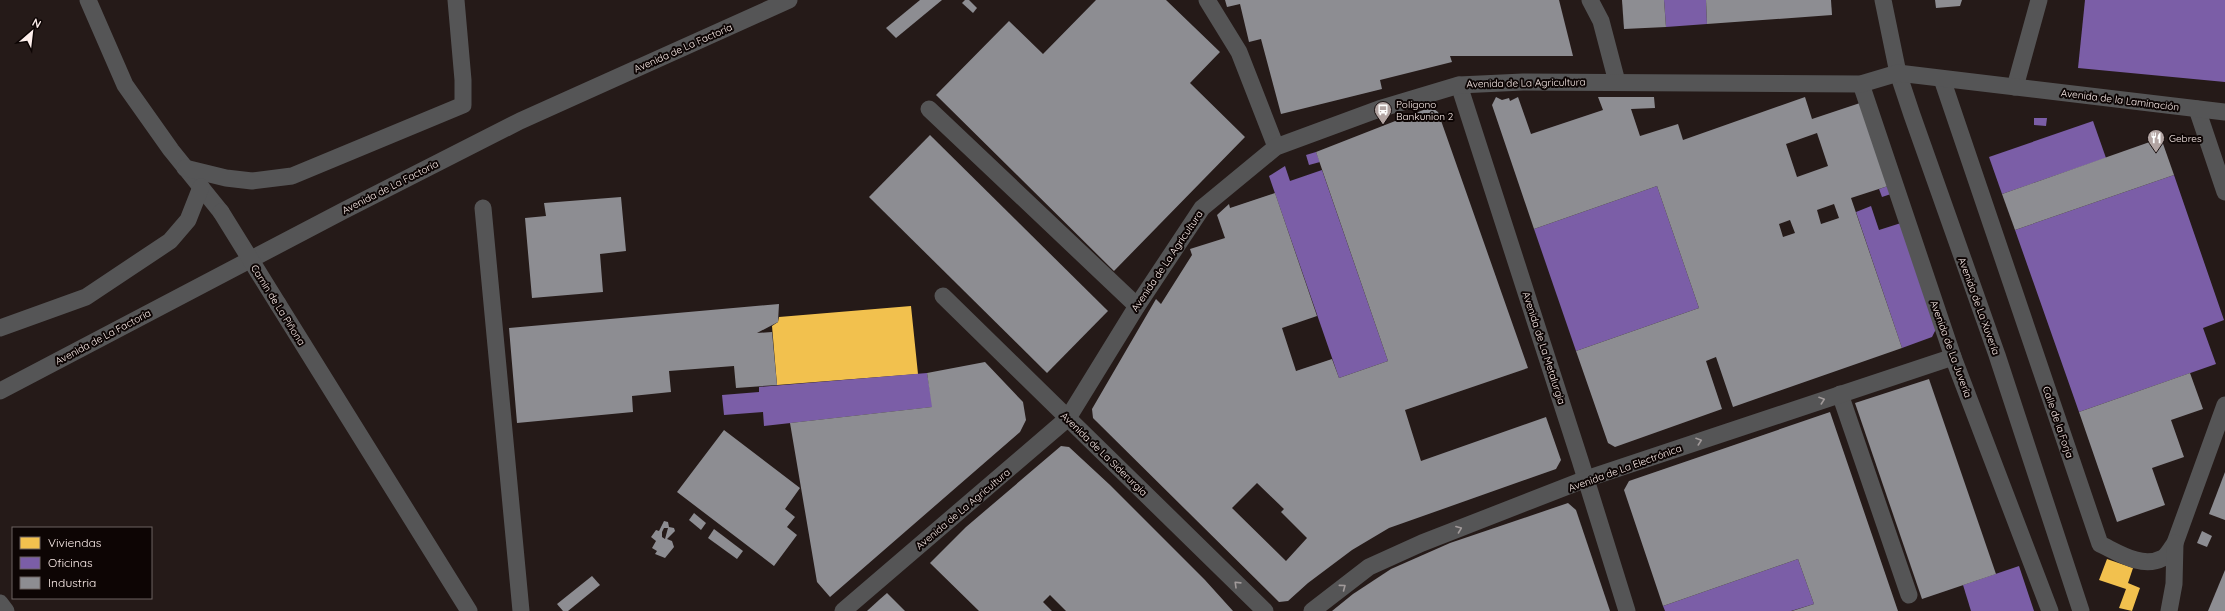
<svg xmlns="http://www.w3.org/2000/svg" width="2225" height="611" viewBox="0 0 2225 611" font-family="Quicksand,sans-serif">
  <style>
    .homes { fill: #f2c14e }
    .offices { fill: #7b5ea7 }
    .industry { fill: #8d8d92; fill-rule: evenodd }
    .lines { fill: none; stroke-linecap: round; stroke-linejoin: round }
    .minor { stroke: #555556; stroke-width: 17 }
    .minor-bridge { stroke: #555556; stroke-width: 17 }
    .oneway { stroke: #a19a9a }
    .labels { text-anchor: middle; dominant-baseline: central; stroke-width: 4; stroke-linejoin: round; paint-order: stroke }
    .street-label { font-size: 10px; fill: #feefec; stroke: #0d0504 }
    .poi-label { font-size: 10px; fill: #feefec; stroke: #0d0504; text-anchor: start }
  </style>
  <rect width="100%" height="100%" fill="#251a18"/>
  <g class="homes">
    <path d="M911 306 918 374 777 385 772 326 778 322 779 317Z"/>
    <path d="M2107 559 2133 568 2128 583 2140 588 2132 611 2119 608 2126 589 2099 580Z"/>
  </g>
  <g class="offices">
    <path d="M1664 0H1706L1707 24 1666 27Z"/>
    <path d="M2085 0H2225V82L2078 68Z"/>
    <path d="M2034 118H2047L2046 126 2034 125Z"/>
    <path d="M2093 121 2106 158 2002 194 1989 157Z"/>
    <path d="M1316 152 1320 162 1309 165 1306 155Z"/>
    <path d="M1285 166 1290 181 1322 170 1388 361 1339 378 1269 176Z"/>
    <path d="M2174 175 2224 320 2203 328 2216 364 2079 412 2015 230Z"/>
    <path d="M1657 186 1699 308 1576 351 1534 229Z"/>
    <path d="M1888 186 1891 194 1882 197 1879 189Z"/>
    <path d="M1871 206 1879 230 1901 223 1937 327 1932 337 1902 348 1856 212Z"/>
    <path d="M927 373 933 407 764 426 763 412 724 415 722 395 759 392V387Z"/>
    <path d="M1798 559 1814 604 1791 611H1665L1663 606Z"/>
    <path d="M2019 566 2034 611H1971L1963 585Z"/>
  </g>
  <g class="industry">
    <path d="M920 0H942L896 38 886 28Z"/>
    <path d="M965 0H969L977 8 973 13 962 3Z"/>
    <path d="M1096 0H1166L1220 52 1190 83 1245 137 1114 271 936 95 1009 21 1043 54Z"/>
    <path d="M1225 0H1559L1573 56H1450L1452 62 1380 80 1382 89 1281 114 1261 39 1249 42 1240 4 1227 7Z"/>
    <path d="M1622 0H1664L1666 27 1624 29Z"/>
    <path d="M1706 0H1831L1832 15 1707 24Z"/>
    <path d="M1935 0H1962L1960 6 1936 8Z"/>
    <path d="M1496 97 1502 100 1509 98 1510 101 1518 97 1531 134 1603 110 1598 97H1654L1655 108 1631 109 1640 136 1678 124 1683 140 1805 97 1812 119 1860 103 1888 186 1851 198 1902 348 1733 407 1716 357 1706 361 1722 409 1615 447 1608 443 1576 351 1699 308 1657 186 1534 229 1492 105ZM1817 133 1828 166 1797 177 1786 144ZM1834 204 1839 218 1821 224 1817 210ZM1790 220 1795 233 1783 237 1779 224Z"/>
    <path d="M1431 107 1438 112 1528 368 1405 410 1421 461 1546 417 1561 460 1556 469 1389 528 1352 550 1308 583 1288 601 1279 602 1096 421 1093 418 1092 409 1156 299 1161 304 1192 255 1190 249 1225 238 1217 215 1229 204 1230 208 1275 193 1317 316 1282 328 1296 371 1332 359 1339 378 1388 361 1316 152ZM1257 483 1284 509 1281 512 1307 538 1286 561 1232 508Z"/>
    <path d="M930 135 1108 311 1047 373 869 197Z"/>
    <path d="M2161 138 2174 175 2015 230 2002 194Z"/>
    <path d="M621 197 626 251 600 254 603 292 532 298 525 218 546 216 544 203Z"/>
    <path d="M779 304 778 322 757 333 772 332 777 385 736 388 734 366 669 371 671 392 632 396 633 412 517 423 509 328Z"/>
    <path d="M985 362 1023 402 1026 420 1020 432 830 597 817 582 790 423 932 407 927 373Z"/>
    <path d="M2190 373 2203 409 2171 420 2184 457 2152 468 2165 505 2117 522 2079 412Z"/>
    <path d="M1929 379 1996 574 1922 599 1855 403Z"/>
    <path d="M1830 412 1898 611H1792L1814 604 1798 559 1663 606 1624 490 1629 481Z"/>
    <path d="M724 430 800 488 785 509 795 517 787 527 797 535 774 566 677 492Z"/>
    <path d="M1061 446 1069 447 1110 485 1205 580 1233 611H1066L1050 595 1043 602 1052 611H979L930 563 966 527Z"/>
    <path d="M2225 472V520L2209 514Z"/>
    <path d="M1568 503 1576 510 1610 611H1332L1353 594 1391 569 1450 543Z"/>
    <path d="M694 513 706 523 701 530 689 520Z"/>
    <path d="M664 521 668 522 669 527 674 528 675 531 667 539 672 541 674 547 665 558 655 554 657 551 652 548 656 541 651 537 656 530 659 531ZM664 528H668L665 539 662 537V532Z"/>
    <path d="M714 529 743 551 737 559 708 538Z"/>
    <path d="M2202 531 2212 536 2207 547 2197 543Z"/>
    <path d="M2225 570V611H2208Z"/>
    <path d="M592 576 600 585 568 611H563L557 604Z"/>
    <path d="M887 593 905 611H867L879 600Z"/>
  </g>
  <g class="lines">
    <g class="minor">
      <path d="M88 0 125 85 171 150 221 212"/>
      <path d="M1207 0 1239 52 1276 147"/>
      <path d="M1590 0 1601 21 1617 82"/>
      <path d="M1883 0 1898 73 1912 115 1997 355 2081 611"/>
      <path d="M1942 79 2100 544C2119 553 2142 569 2163 558 2168 555 2172 547 2175 543L2225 405"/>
      <path d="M1861 84 1953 357 2050 611"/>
      <path d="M1459 85 1580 460 1627 611"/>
      <path d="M2015 87 2039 0"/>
      <path d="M929 109 1137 306"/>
      <path d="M2197 109 2225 192"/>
      <path d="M185 168 226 178 252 181 292 176 463 105V80L456 0"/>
      <path d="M483 208 521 611"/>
      <path d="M943 296 1265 611"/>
      <path d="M278 304 469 611"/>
      <path d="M0 328 86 297 170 241 188 220 201 187"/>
      <path d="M0 391 343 211 520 121 789 0"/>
      <path d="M1840 394 1909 595"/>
      <path d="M0 603 6 611"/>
      <path d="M843 611 1068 418 1137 306 1202 208 1276 147 1379 109 1459 85 1523 82 1861 84 1898 73 2225 112"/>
      <path d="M1312 611 1369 567 1422 543 1586 479 1953 357"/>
      <path d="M2169 611 2174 584 2175 543"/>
    </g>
    <path class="minor-bridge" d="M221 212 278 304"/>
  </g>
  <defs><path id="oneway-chevron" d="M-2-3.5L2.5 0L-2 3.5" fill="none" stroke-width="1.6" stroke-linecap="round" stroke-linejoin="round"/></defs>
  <g class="oneway">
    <use href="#oneway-chevron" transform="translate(1822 400) rotate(-19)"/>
    <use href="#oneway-chevron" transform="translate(1699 441) rotate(-19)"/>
    <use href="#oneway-chevron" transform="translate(1459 529) rotate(-21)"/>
    <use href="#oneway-chevron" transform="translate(1237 584) rotate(-136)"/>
    <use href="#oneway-chevron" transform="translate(1343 587) rotate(-37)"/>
  </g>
  <defs>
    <symbol id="bus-pin" viewBox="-11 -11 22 30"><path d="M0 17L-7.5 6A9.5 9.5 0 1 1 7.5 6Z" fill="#b2a4a2" stroke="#0d0504"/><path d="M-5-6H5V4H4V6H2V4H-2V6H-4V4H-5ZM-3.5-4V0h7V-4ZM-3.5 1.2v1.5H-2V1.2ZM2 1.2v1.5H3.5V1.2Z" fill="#fff"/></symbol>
    <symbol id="restaurant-pin" viewBox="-11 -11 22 30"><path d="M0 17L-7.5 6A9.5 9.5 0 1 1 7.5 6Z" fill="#b2a4a2" stroke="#0d0504"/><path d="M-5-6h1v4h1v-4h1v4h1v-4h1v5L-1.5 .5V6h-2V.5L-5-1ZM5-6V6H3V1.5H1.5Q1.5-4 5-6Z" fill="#fff"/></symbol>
  </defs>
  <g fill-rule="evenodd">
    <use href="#bus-pin" x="1373" y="100" width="20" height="27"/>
    <use href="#restaurant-pin" x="2146" y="128" width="20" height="27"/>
  </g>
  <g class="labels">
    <g class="street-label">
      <text transform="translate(683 48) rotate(-24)">Avenida de La Factoría</text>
      <text transform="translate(1526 83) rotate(-1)">Avenida de La Agricultura</text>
      <text transform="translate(2120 100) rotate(7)">Avenida de la Laminación</text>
      <text transform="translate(390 187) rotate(-27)">Avenida de La Factoría</text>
      <text transform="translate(1167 261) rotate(-56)">Avenida de La Agricultura</text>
      <text transform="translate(278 305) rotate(58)">Camín de La Piñona</text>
      <text transform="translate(1979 306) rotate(70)">Avenida de La Xuvería</text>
      <text transform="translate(103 337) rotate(-28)">Avenida de La Factoría</text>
      <text transform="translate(1544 348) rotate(72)">Avenida de La Metalurgia</text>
      <text transform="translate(1951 349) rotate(70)">Avenida de La Juvería</text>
      <text transform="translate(2058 422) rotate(71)">Calle de la Forja</text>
      <text transform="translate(1104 454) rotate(44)">Avenida de La Siderurgia</text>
      <text transform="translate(1625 468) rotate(-20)">Avenida de La Electrónica</text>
      <text transform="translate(963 509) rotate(-40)">Avenida de La Agricultura</text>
    </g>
    <g class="poi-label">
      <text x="1396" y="104">Poligono<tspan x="1396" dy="12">Bankunion 2</tspan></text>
      <text x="2169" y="138">Gebres</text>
    </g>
  </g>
  <rect x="12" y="527" width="140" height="72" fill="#0d0504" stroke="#6d6361"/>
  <rect x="20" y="537" width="20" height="12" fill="#f2c14e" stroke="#6d6361"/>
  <text x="48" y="547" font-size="12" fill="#feefec">Viviendas</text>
  <rect x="20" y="557" width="20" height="12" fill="#7b5ea7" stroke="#6d6361"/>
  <text x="48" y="567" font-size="12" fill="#feefec">Oficinas</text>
  <rect x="20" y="577" width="20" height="12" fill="#8d8d92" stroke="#6d6361"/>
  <text x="48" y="587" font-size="12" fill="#feefec">Industria</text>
  <g transform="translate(32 32) rotate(28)" stroke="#0d0504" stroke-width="3" paint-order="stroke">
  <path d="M0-3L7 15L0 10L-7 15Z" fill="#feefec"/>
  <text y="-6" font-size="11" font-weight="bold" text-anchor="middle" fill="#feefec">N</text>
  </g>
</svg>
